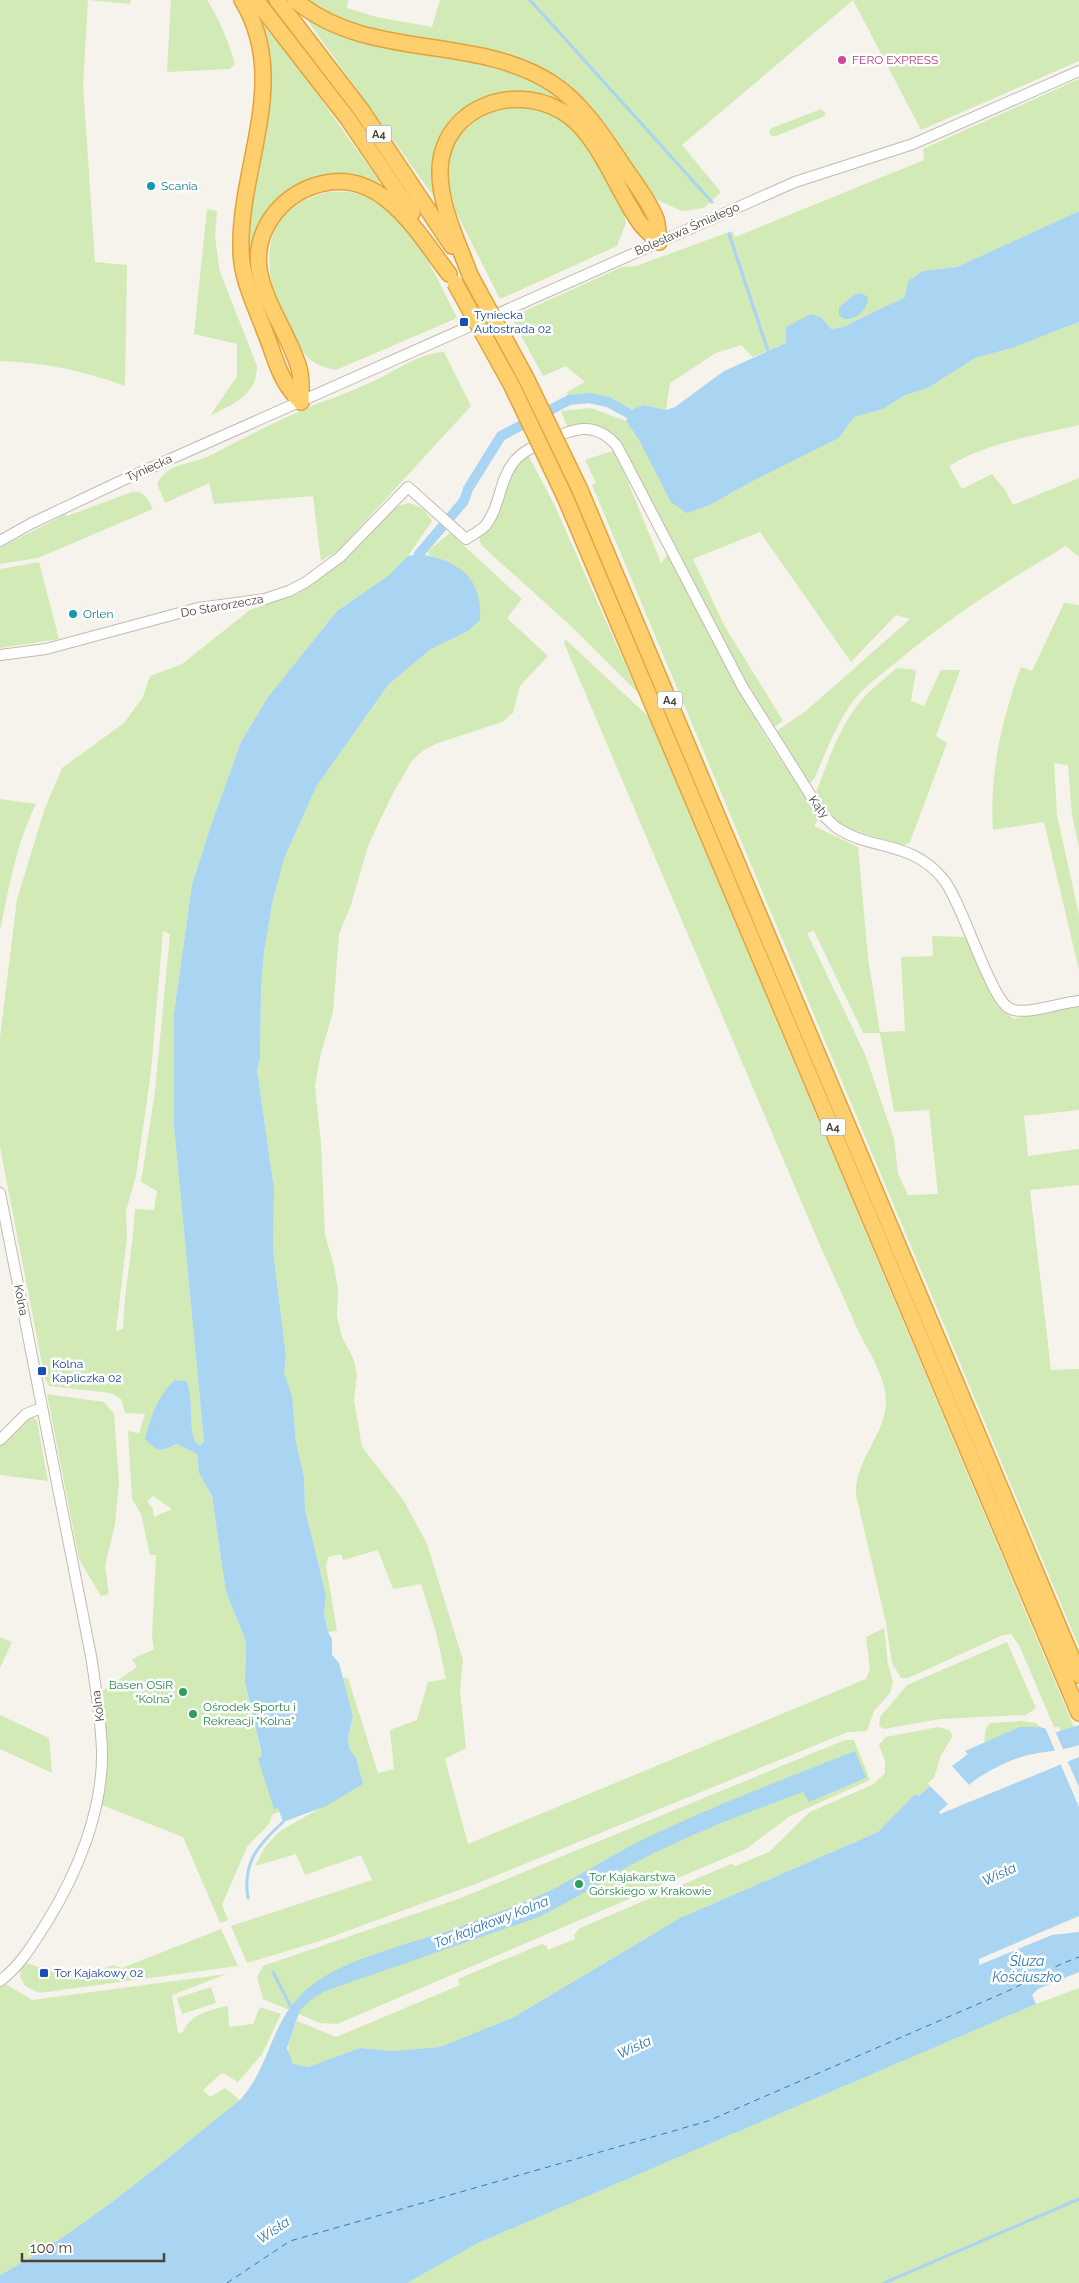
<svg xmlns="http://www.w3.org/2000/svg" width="1079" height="2283" viewBox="0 0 1079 2283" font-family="Raleway,sans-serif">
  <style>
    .green { fill: #d2eab5; fill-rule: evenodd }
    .water { fill: #a9d4f2 }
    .pier { fill: #f6f3ec }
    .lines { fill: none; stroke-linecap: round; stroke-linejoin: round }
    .stream { stroke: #a9d4f2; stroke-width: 3 }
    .canal { stroke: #a9d4f2; stroke-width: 10 }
    .ferry { stroke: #2e7ab2; stroke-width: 1; stroke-dasharray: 6 5; stroke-linecap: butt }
    .minor-casing { stroke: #c2bbae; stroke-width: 12 }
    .highway-casing { stroke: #e0a43c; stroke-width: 18 }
    .minor { stroke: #fff; stroke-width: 10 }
    .highway { stroke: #ffcf6e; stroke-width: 15 }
    .highway-bridge-casing { stroke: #e0a43c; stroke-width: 18; stroke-linecap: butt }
    .highway-bridge { stroke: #ffcf6e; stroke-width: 15 }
    .hotel-dot { fill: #d1479c; stroke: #fff; stroke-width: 2 }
    .culture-dot { fill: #0f9aa8; stroke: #fff; stroke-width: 2 }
    .transit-dot { fill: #1a4fb4; stroke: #fff; stroke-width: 2 }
    .leisure-dot { fill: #2e9e5b; stroke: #fff; stroke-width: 2 }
    .labels { text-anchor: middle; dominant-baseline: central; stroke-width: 5; stroke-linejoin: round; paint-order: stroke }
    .shield { fill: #fff; stroke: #817c74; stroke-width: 1 }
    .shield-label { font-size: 11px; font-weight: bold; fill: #4b4439 }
    .hotel-label { font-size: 12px; fill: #b23c85; stroke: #fff; text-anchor: start }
    .culture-label { font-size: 12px; fill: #0d838f; stroke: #fff; text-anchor: start }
    .street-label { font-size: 12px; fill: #4b4439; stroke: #fff }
    .transit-label { font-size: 12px; fill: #164399; stroke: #fff; text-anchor: start }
    .leisure-label { font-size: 12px; fill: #27864d; stroke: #fff; text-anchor: start }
    .water-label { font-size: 14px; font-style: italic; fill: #2e7ab2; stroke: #fff }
  </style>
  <rect width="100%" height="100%" fill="#f6f3ec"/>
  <g class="green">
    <path d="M0 0H131L130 4 88 0 83 85 95 262 127 265 125 386C85 371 42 362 0 361Z"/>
    <path d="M171 0H207C220 21 228 40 235 64L230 69 167 72Z"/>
    <path d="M303 0H348L347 8 377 17 432 27 440 0H1079V61L921 130 853 0 682 145 721 192 704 208 682 211 653 198 545 72 375 33 332 17Z"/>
    <path d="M300 10 459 59 532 78 569 103 642 203 651 225 645 220 621 179 543 97 457 119 439 204Z"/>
    <path d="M260 21 299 69 385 189 306 183 257 235 276 336C265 309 252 283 247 254 240 206 269 142 271 93 271 69 265 45 260 21Z"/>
    <path d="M1079 79V211L957 267 923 271 905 297 843 327 831 329 822 318 786 343 753 357 741 345 716 353 670 383 666 410 644 405 633 409C607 396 598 393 568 396L567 392 585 382 566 366 543 376 511 317 622 267 636 266 732 231 735 237 924 160 923 149Z"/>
    <path d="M521 104C532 107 546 109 555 114 589 135 606 176 626 209L624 212 626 223 617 246 500 299 456 212 446 172 453 146 463 128 493 108Z"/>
    <path d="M821 109 826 114 823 117 776 136H771L769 132 772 128Z"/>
    <path d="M327 192C335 192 346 191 354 193 409 209 433 271 457 318L336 370C327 368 319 366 312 361 282 336 259 268 274 232 283 209 306 198 327 192Z"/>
    <path d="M207 209 217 211 215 237 220 272 257 366C257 396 232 404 210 416L237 376V344L194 334Z"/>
    <path d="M1079 322V425C1036 435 987 443 949 466L962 489 992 474 1005 490 1013 505 1079 478V557L1066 546C1005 582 947 619 893 665 879 676 864 687 853 701 836 724 826 753 814 779L810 783 805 781 775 732 806 711 910 619 896 615 851 662 760 532 693 559 724 625 783 721 773 728 741 677 680 554 617 438C600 423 590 421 567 426L561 411 591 408 626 421 639 440 710 505 751 482 839 438 854 417 883 409 905 395 928 388 975 358 1012 348Z"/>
    <path d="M444 352 471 406 338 551 321 561 313 496 214 504 209 483 165 503 157 484C167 462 192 465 211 455 245 437 279 420 314 405 332 398 350 392 367 384 392 374 417 353 444 352Z"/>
    <path d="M615 450 661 563 669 553 764 734 819 818 814 826 858 847 868 958 880 1032 905 1031 901 957 933 956 932 936 966 937 998 1006 1014 1019 1063 1007 1079 1006V1110L1024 1116 1028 1156 1079 1149V1185L1030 1190 1051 1370 1079 1369V1647L592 485 596 483 585 460ZM814 931 863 1033H880L894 1112 929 1110 938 1194 908 1195 898 1174 894 1139 865 1054 807 933Z"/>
    <path d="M528 455 554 504 638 693 571 626 481 545 479 537 492 524 501 507 509 481 515 468Z"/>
    <path d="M132 492C145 491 148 499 153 509L38 558 0 564V548L66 514 67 516Z"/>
    <path d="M409 503C421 506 426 511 432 521L408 556 388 576 337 611 268 697 241 742 212 822 192 885 174 1013V1126L204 1442 200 1445 195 1442C188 1421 194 1403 187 1381L175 1380 162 1451 177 1444 197 1454 199 1473 212 1496 226 1592 246 1641 245 1682 274 1809 278 1807 279 1812 272 1815 269 1824 247 1847 222 1905 228 1920 220 1923 183 1837 99 1804 101 1692 137 1667 132 1659 154 1649 152 1636 156 1555H150L141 1514 132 1499 128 1431 139 1433 145 1414 125 1413 121 1399 110 1393 49 1386 45 1379 0 1147V1038L17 899 45 808 62 768 124 723 143 697 150 676 182 664 250 610 297 594 319 580 393 507ZM163 931 170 934 155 1091 141 1182 157 1191 154 1210 135 1209C133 1249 124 1289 123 1329L116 1331 127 1238 126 1211 136 1176 151 1072ZM153 1496 172 1509 154 1517 153 1509 147 1501Z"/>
    <path d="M450 533 522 599 507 618 548 656 520 686 513 713 502 722 438 743 422 751 411 762 390 799 368 846 351 905 339 934 333 1012 320 1057 315 1087 321 1143 325 1235 334 1266 338 1290 337 1316 342 1337 354 1360 357 1375 354 1400 362 1447 404 1501 427 1544 463 1660 460 1690 466 1748 445 1759 468 1844 866 1679 870 1669 866 1637 884 1628 888 1665 893 1681 890 1693 874 1711 867 1731 848 1732 478 1883 320 1941 247 1963 231 1926 372 1880 361 1855 305 1875 296 1854 255 1866 265 1847 280 1831 362 1784 355 1758 349 1748 348 1737 353 1716 342 1678H348L378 1773 394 1769 390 1730 417 1720 428 1682 446 1679 436 1632 421 1584 393 1589 378 1550 343 1560 341 1554 328 1557 326 1566 337 1631 328 1632 324 1614 326 1595 305 1509 304 1477 296 1442 292 1395 284 1373 286 1357 273 1250 274 1188 257 1070 260 1058 261 989 264 953 272 904 284 859 316 787 388 685 431 649 468 631 458 567 428 555 429 550Z"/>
    <path d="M39 562 59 639 0 648V569Z"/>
    <path d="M1064 603 1079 605V848L1072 815 1068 765 1054 763 1057 815 1079 915V970L1044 822 993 830C989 775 1002 718 1021 667L1032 671Z"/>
    <path d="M565 639 648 716 1074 1727 1061 1732 1059 1727H1054L1019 1645 1011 1634 1003 1635 908 1678H901L892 1663 886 1623 856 1495C855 1458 885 1436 886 1402 886 1375 868 1352 857 1328 843 1297 829 1265 815 1234L564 643Z"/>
    <path d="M897 668 916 670 911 701 924 706 941 670H960L936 736 947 743 910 842 904 846 842 826 828 813 815 795C829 760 840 722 867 694 876 685 887 677 897 668Z"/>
    <path d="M0 799 36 804C16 844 9 888 0 931Z"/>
    <path d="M47 1394 104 1402 114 1414 119 1483 115 1524 105 1566 109 1594 101 1596 79 1559Z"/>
    <path d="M28 1418 33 1417 37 1421 48 1481 0 1475V1444Z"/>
    <path d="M0 1637 12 1642 0 1668Z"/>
    <path d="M1007 1642 1036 1708 1026 1715 940 1719 884 1729 879 1726 880 1717 907 1685Z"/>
    <path d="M0 1715 49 1738 52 1773 0 1749Z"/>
    <path d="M1020 1721 1036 1723 1040 1727H1020L984 1743 986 1728 991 1723Z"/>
    <path d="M938 1727 949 1730 953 1736 941 1755 934 1778 928 1783 930 1786 919 1796 915 1794 878 1832 680 1918 514 2017 440 2047 394 2051 360 2048 308 2067 293 2064C283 2048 291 2037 297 2021L336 2037 460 1985 458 1979 542 1944 547 1946 548 1950 575 1939 574 1935 580 1928 731 1864 736 1866 769 1852 810 1812 874 1784 885 1773V1761L879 1745 886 1737Z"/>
    <path d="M845 1740H854L870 1780 790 1816 746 1849 337 2024 320 2023 263 1999 257 1977 263 1966 458 1899Z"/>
    <path d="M221 1929 238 1966 39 1993 25 1986 20 1976 21 1967 27 1963 73 1979 113 1965 122 1968Z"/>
    <path d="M227 1974 172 1995 178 2033 183 2032C190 2014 210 2010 228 2006L229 2027 253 2024 260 2007 281 2014 262 2054 238 2082 222 2073 203 2090 210 2097 225 2088 240 2100C163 2161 88 2228 0 2275V1985L4 1983 32 2000Z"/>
    <path d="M211 1987 216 2003 182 2014 177 1998Z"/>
    <path d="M1079 1988V2283H407L478 2243 1036 2004Z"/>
  </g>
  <g class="water">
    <path d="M1079 211V322L1012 348 975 358 928 388 905 395 883 409 854 417 839 438 751 482 710 505 687 513 671 502 639 440 626 421 633 409 644 405 666 410 675 407 724 371 786 343V327L811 314 822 318 831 329 843 327 905 297 908 281 923 271 957 267Z"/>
    <path d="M861 293 868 297C868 310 856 320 844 319L839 315V307L854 295Z"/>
    <path d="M419 554C459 560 483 578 480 620L468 631 431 649 388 685 316 787 284 859 272 904 264 953 261 989 260 1058 257 1070 274 1188 273 1250 286 1357 284 1373 292 1395 296 1442 304 1477 305 1509 326 1595 324 1614 328 1632 332 1639V1655L339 1663 353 1716 348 1737 349 1748 356 1758 363 1784 326 1806 283 1822 278 1808 274 1809 258 1759 262 1755 245 1682 246 1641 226 1592 212 1496 199 1473 197 1454 177 1444C159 1452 160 1453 145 1439 151 1417 158 1395 175 1380L187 1381C194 1403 188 1421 195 1442L200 1445 204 1442 174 1126V1013L192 885 212 822 241 742 268 697 337 611 388 576 408 556Z"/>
    <path d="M1079 1725V1745C1064 1750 1049 1751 1033 1754 1014 1757 982 1773 969 1785L952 1766 968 1754 965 1751 1020 1727H1040L1057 1732Z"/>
    <path d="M855 1751 866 1778 809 1802 803 1792C751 1811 700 1830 650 1855 611 1874 576 1900 536 1918L325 1991 312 1999 300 2010 287 2048 293 2064 308 2067 360 2048 394 2051 440 2047 514 2017 680 1918 878 1832 915 1794 919 1796 930 1786 948 1804 939 1812 940 1814 1079 1757V1916L979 1959V1965L1052 1935 1079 1932V1972L1038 1989 1032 1995 1036 2004 478 2243 407 2283H0V2275C88 2228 163 2161 240 2100 273 2063 269 2019 311 1986 342 1960 412 1943 451 1930 477 1921 503 1911 529 1900 570 1884 606 1857 646 1838 714 1805 785 1779 855 1751Z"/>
  </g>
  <g class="pier">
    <path d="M1045 1727 1055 1730 1064 1752 1056 1753Z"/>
    <path d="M1067 1760 1079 1787V1807L1060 1763Z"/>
  </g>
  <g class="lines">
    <g class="stream">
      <path d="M530 0 712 202"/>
      <path d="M729 234 768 351"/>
      <path d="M248 1898C242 1862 259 1844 283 1822"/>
      <path d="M273 1972 291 2007"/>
      <path d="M884 2283 1079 2199"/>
    </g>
    <path class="canal" d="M419 554 464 501 468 489 501 436 569 400 589 398 608 402 632 415"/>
    <path class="ferry" d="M227 2283 290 2241 708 2121 1008 1991 1061 1964 1079 1957"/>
    <defs>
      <g id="minor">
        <path d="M0 541 32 523 121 481 795 182 913 144 1079 71"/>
        <path d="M0 655 46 649 198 608 265 599 289 591 306 582 340 557 408 487 466 539C472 535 480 531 485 526 500 508 499 481 513 463 521 452 533 447 545 442 573 429 594 419 617 446L742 686 823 815C827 819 832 824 837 828 872 851 912 840 944 880 963 905 990 997 1009 1008 1023 1017 1061 1002 1079 1001"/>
        <path d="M0 1193 91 1656C96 1688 101 1719 102 1751 103 1810 78 1872 47 1922 33 1944 21 1965 0 1981"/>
        <path d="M0 1440 26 1414 41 1408"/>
      </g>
      <g id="highway">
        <path d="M242 0C291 80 239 165 241 249 241 278 255 305 265 332 277 361 278 379 301 402"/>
        <path d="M256 0 348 119 412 213"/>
        <path d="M277 0 362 111 452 246"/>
        <path d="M295 0C368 62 476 33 553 84 580 102 600 131 618 158 630 177 648 198 656 219 658 226 658 235 659 242"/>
        <path d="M470 275C458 242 439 205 440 169 443 104 521 80 569 116 600 139 618 192 640 223 645 230 653 236 659 242"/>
        <path d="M301 402C301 391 302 379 299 368 284 317 232 268 275 213 288 197 305 187 325 183 384 171 419 235 449 274"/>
        <path d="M580 490 1079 1675"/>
        <path d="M565 497 1079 1713"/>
      </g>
    </defs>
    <use href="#minor" class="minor-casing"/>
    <use href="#highway" class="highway-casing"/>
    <use href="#minor" class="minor"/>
    <use href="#highway" class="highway"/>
    <defs>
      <g id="highway-bridge">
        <path d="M470 275 526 378 580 490"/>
        <path d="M455 283 512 386 565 497"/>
      </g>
    </defs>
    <use href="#highway-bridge" class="highway-bridge-casing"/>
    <use href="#highway-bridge" class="highway-bridge"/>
  </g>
  <circle class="hotel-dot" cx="842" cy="60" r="5"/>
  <g class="culture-dot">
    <circle cx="151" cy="186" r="5"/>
    <circle cx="73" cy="614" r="5"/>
  </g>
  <g class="transit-dot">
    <rect x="459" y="317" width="10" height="10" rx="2.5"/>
    <rect x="37" y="1366" width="10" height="10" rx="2.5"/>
    <rect x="39" y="1968" width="10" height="10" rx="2.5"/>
  </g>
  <g class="leisure-dot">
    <circle cx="183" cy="1692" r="5"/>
    <circle cx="193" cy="1714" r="5"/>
    <circle cx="579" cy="1884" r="5"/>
  </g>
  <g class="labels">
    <g class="shield">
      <rect x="366.5" y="125.5" width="25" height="17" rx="4"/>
      <rect x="657.5" y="691.5" width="25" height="17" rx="4"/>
      <rect x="820.5" y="1118.5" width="25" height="17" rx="4"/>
    </g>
    <g class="shield-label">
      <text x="379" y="134">A4</text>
      <text x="670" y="700">A4</text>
      <text x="833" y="1127">A4</text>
    </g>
    <g class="hotel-label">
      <text x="852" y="60">FERO EXPRESS</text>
    </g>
    <g class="culture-label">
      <text x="161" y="186">Scania</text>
      <text x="83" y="614">Orlen</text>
    </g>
    <g class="street-label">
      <text transform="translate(687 229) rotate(-24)">Bolesława Śmiałego</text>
      <text transform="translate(149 468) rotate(-24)">Tyniecka</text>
      <text transform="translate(222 606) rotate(-10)">Do Starorzecza</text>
      <text transform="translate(819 807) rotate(52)">Kąty</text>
      <text transform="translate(21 1300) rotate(79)">Kolna</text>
      <text transform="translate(98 1706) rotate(-97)">Kolna</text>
    </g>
    <g class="transit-label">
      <text x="474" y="315">Tyniecka<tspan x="474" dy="14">Autostrada 02</tspan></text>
      <text x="52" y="1364">Kolna<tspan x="52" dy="14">Kapliczka 02</tspan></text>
      <text x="54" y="1973">Tor Kajakowy 02</text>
    </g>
    <g class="leisure-label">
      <text x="173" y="1685" text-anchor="end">Basen OSiR<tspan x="173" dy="14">"Kolna"</tspan></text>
      <text x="203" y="1707">Ośrodek Sportu i<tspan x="203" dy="14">Rekreacji "Kolna"</tspan></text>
      <text x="589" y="1877">Tor Kajakarstwa<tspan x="589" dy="14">Górskiego w Krakowie</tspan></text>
    </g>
    <g class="water-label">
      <text transform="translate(999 1874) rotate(-25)">Wisła</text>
      <text transform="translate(491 1922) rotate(-21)">Tor kajakowy Kolna</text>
      <text x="1027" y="1961">Śluza<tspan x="1027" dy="16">Kościuszko</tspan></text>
      <text transform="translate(634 2047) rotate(-25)">Wisła</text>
      <text transform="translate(273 2230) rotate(-34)">Wisła</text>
    </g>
  </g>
  <path d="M22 2253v8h142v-8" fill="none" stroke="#4b4439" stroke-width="2.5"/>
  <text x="30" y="2253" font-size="15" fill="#4b4439" stroke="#ffffff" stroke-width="4" paint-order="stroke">100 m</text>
</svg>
